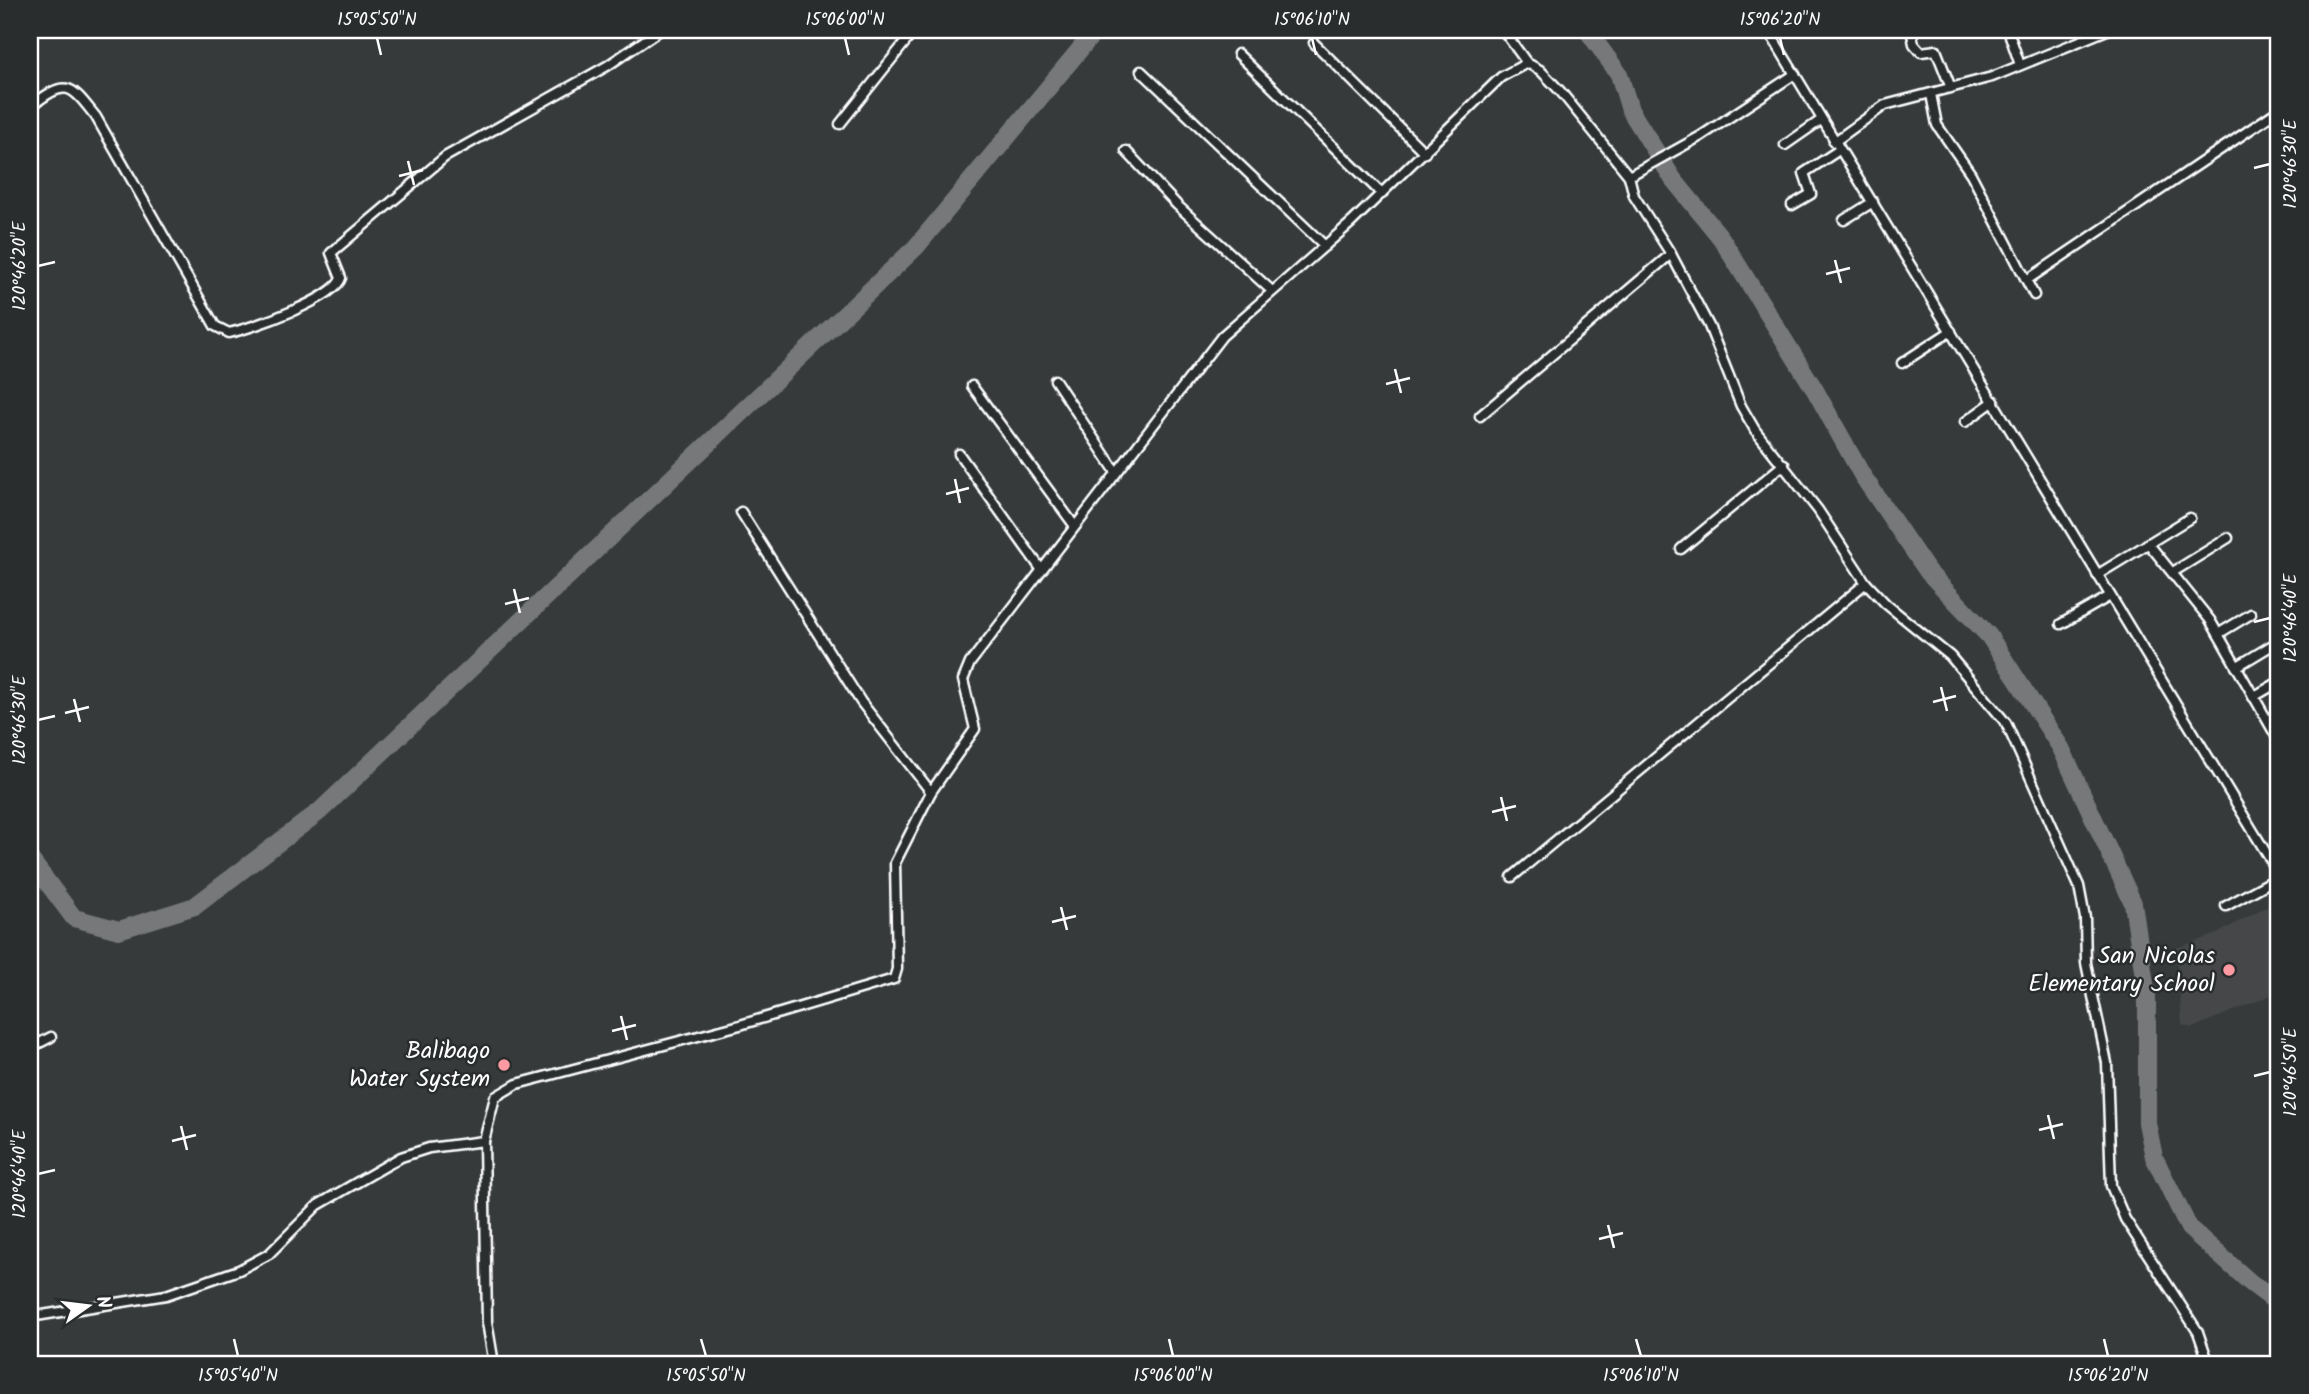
<svg xmlns="http://www.w3.org/2000/svg" width="2309" height="1394" viewBox="0 0 2309 1394" font-family="Kalam,sans-serif">
  <style>
    .built { fill: #444748 }
    .lines { fill: none; stroke-linecap: round; stroke-linejoin: round }
    .river { stroke: #767879; stroke-width: 18 }
    .minor-casing { stroke: #fff; stroke-width: 13 }
    .minor { stroke: #2a2d2e; stroke-width: 8 }
    .ticks { fill: none; stroke: #fff; stroke-width: 2.5 }
    .poi-dot { fill: #ff9aa2; stroke: #2a2d2e; stroke-width: 2.5 }
    .labels { text-anchor: middle; dominant-baseline: central; stroke-width: 5; stroke-linejoin: round; paint-order: stroke }
    .poi-label { font-size: 24px; fill: #fff; stroke: #2a2d2e; text-anchor: end }
    .neatline { fill: none; stroke: #fff; stroke-width: 2.5 }
    .ticks-label { font-size: 18px; text-anchor: middle; fill: #fff }
  </style>
  <rect width="100%" height="100%" fill="#373a3b"/>
  <filter id="ink" filterUnits="userSpaceOnUse"><feTurbulence type="fractalNoise" baseFrequency=".0143" numOctaves="2"/><feDisplacementMap in="SourceGraphic" scale="14" xChannelSelector="R" yChannelSelector="G"/><feConvolveMatrix kernelMatrix="1 2 1 2 8 2 1 2 1" color-interpolation-filters="sRGB"/></filter>
  <g filter="url(#ink)">
    <path class="built" d="M2279 899V992L2192 1028 2182 1025 2176 948 2215 935Z"/>
    <g class="lines">
      <g class="river">
        <path d="M1587 30 1619 74 1630 110 1673 179 1721 238 1815 390 1862 475 1928 572 1989 636 2061 748 2133 903 2147 997V1123L2154 1157 2189 1228 2251 1283 2279 1304"/>
        <path d="M30 859 74 918 119 930 195 906 320 811 916 247 1096 30"/>
      </g>
      <defs>
        <g id="minor">
          <path d="M1503 30 1527 63 1540 70 1561 92 1629 176 1634 196 1671 254 1709 326 1741 406 1755 430 1818 510 1866 583 1886 604 1950 656 2006 723 2079 886 2085 918 2086 963 2107 1063 2111 1186 2125 1219 2198 1332 2209 1364"/>
          <path d="M1768 30 2279 874"/>
          <path d="M1911 30 1914 44 1921 52 1936 50 1951 88"/>
          <path d="M2008 30 2020 65"/>
          <path d="M2277 30 2279 35"/>
          <path d="M1314 43 1425 153"/>
          <path d="M1238 54 1382 194"/>
          <path d="M1141 71 1325 246"/>
          <path d="M1931 94 1937 125 1971 174 2034 295"/>
          <path d="M30 107C67 78 70 84 96 117L215 326 229 333C252 328 335 299 341 278L331 253 445 157 607 66 660 30"/>
          <path d="M840 124 915 30"/>
          <path d="M1834 142 1885 105 1992 77 2107 30"/>
          <path d="M1785 145 1821 120"/>
          <path d="M1126 151 1177 205 1272 291"/>
          <path d="M1629 176 1701 136 1795 74"/>
          <path d="M1792 205 1811 194 1804 173 1839 150"/>
          <path d="M1844 220 1873 202"/>
          <path d="M2027 280 2279 110"/>
          <path d="M1902 363 1951 331"/>
          <path d="M1055 380 1116 472"/>
          <path d="M972 386 1074 525"/>
          <path d="M1480 416 1671 254"/>
          <path d="M1965 422 1994 401"/>
          <path d="M959 454 1041 569"/>
          <path d="M741 512 861 702 931 792"/>
          <path d="M2148 543 2210 620 2279 741"/>
          <path d="M1681 549 1784 464"/>
          <path d="M2173 572 2228 538"/>
          <path d="M2097 575 2190 518"/>
          <path d="M2061 624 2110 596"/>
          <path d="M2218 634 2251 614"/>
          <path d="M2236 667 2279 641"/>
          <path d="M2253 697 2279 682"/>
          <path d="M1512 877 1866 583"/>
          <path d="M2226 906 2279 877"/>
          <path d="M30 1048 51 1037"/>
          <path d="M30 1317 166 1295 239 1270 269 1254 318 1205 401 1157 429 1148 484 1141"/>
          <path d="M494 1364 487 1322 484 1141 495 1097 517 1084 740 1025 894 979 897 969 895 863 931 792 975 729 963 680 970 663 1222 336 1352 222 1501 77 1527 63"/>
        </g>
      </defs>
      <use href="#minor" class="minor-casing"/>
      <use href="#minor" class="minor"/>
    </g>
  </g>
  <path class="ticks" d="M377 38 381 55M845 38 849 55M1312 38 1316 55M1780 38 1784 55M408 161 414 185M2254 168 2270 164M399 176 423 170M1835 260 1841 283M38 266 55 262M1826 274 1850 268M1395 369 1401 393M1386 384 1410 378M955 479 960 503M946 494 969 488M514 589 520 613M505 604 529 598M2254 622 2270 618M1941 687 1947 711M74 699 80 722M1933 702 1956 696M65 713 89 707M38 720 55 716M1501 797 1507 821M1492 812 1516 806M1061 907 1067 930M1052 922 1076 916M621 1016 627 1040M612 1031 636 1025M2254 1076 2270 1072M2048 1115 2054 1139M181 1126 187 1150M2039 1130 2063 1124M172 1141 196 1135M38 1174 55 1170M1608 1225 1614 1248M1599 1239 1623 1233M234 1339 238 1356M701 1339 706 1356M1169 1339 1173 1356M1636 1339 1641 1356M2104 1339 2108 1356"/>
  <g class="poi-dot">
    <circle cx="2229" cy="970" r="7"/>
    <circle cx="504" cy="1065" r="7"/>
  </g>
  <g class="labels">
    <g class="poi-label">
      <text x="2215" y="956">San Nicolas<tspan x="2215" dy="28">Elementary School</tspan></text>
      <text x="490" y="1051">Balibago<tspan x="490" dy="28">Water System</tspan></text>
    </g>
  </g>
  <rect width="2309" height="1394" fill="none" stroke="#2a2d2e" stroke-width="77"/>
  <g transform="translate(88 1306) rotate(76)" stroke="#2a2d2e" stroke-width="5" paint-order="stroke">
  <path d="M0-5L12 26L0 18L-12 26Z" fill="#ffffff"/>
  <text y="-10" font-size="19" font-weight="bold" text-anchor="middle" fill="#ffffff">N</text>
  </g>
  <rect x="38" y="38" width="2232" height="1318" class="neatline"/>
  <g class="ticks-label">
    <text x="377" y="25">15°05'50"N</text>
    <text x="845" y="25">15°06'00"N</text>
    <text x="1312" y="25">15°06'10"N</text>
    <text x="1780" y="25">15°06'20"N</text>
    <text transform="translate(2290 164) rotate(-90)" y="6">120°46'30"E</text>
    <text transform="translate(19 266) rotate(-90)" y="6">120°46'20"E</text>
    <text transform="translate(2290 618) rotate(-90)" y="6">120°46'40"E</text>
    <text transform="translate(19 720) rotate(-90)" y="6">120°46'30"E</text>
    <text transform="translate(2290 1072) rotate(-90)" y="6">120°46'50"E</text>
    <text transform="translate(19 1174) rotate(-90)" y="6">120°46'40"E</text>
    <text x="238" y="1381">15°05'40"N</text>
    <text x="706" y="1381">15°05'50"N</text>
    <text x="1173" y="1381">15°06'00"N</text>
    <text x="1641" y="1381">15°06'10"N</text>
    <text x="2108" y="1381">15°06'20"N</text>
  </g>
</svg>
